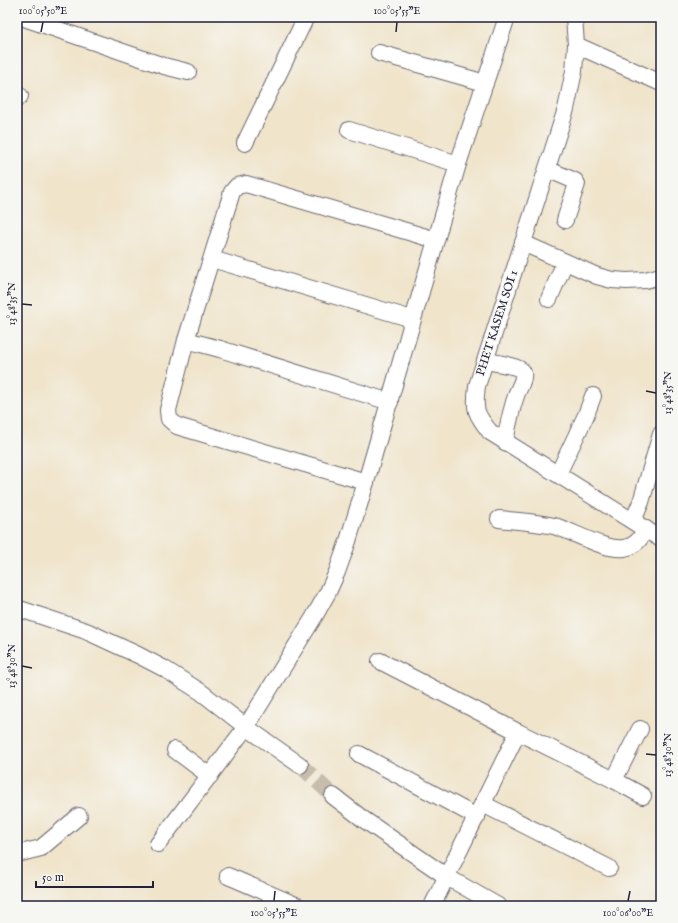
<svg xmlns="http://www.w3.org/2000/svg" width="678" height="923" viewBox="0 0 678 923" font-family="'IM FELL English',serif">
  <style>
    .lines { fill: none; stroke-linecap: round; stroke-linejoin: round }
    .minor-tunnel { stroke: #c7bdad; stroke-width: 16; stroke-dasharray: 16 8; stroke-linecap: butt }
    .minor-casing { stroke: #6a666d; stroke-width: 18 }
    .minor { stroke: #fff; stroke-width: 16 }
    .ticks { fill: none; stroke: #22223b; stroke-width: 1.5 }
    .labels { text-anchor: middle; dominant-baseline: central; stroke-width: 3; stroke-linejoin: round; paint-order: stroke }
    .street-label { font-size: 12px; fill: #22223b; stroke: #f6f6f2 }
    .neatline { fill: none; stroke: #22223b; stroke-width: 1.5 }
    .ticks-label { font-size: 10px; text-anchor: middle; fill: #22223b }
  </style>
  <rect width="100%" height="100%" fill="#f6f6f2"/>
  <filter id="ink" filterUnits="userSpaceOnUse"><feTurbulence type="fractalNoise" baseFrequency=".025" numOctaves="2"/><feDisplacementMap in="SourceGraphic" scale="8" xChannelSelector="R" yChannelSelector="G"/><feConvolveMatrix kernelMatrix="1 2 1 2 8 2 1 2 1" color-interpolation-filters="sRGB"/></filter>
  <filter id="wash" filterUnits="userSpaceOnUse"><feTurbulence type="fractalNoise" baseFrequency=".012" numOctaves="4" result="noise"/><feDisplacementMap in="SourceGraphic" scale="16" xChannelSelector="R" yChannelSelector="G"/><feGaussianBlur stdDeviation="0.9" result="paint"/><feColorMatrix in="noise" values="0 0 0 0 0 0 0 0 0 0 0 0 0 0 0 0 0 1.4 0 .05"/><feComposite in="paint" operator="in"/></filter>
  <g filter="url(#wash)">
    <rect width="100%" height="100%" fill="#f0e4ca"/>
  </g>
  <g filter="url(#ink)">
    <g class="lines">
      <path class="minor-tunnel" d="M300 765 333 796"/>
      <defs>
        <g id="minor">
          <path d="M21 17 164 66 188 72"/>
          <path d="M574 17 576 45 574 71 566 109 477 386C474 410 475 413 490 432L661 539"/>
          <path d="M576 45 661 83"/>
          <path d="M379 53 485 83"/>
          <path d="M17 99 20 96"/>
          <path d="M349 130 458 164"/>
          <path d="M245 143 306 17"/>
          <path d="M547 169 575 181 577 184 565 220"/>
          <path d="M523 243 597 276 612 280 627 281 645 280 661 276"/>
          <path d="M212 259 412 319"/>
          <path d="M549 299 565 262"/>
          <path d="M186 340 168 410 169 419 177 426 366 482"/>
          <path d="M485 361C492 362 517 366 521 370 527 375 519 388 517 393 511 409 508 425 505 442"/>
          <path d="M390 402 220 349 186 340 232 192 237 186 246 184 436 240"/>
          <path d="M558 474 586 415 593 396"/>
          <path d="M499 519C517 521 536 522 554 526 573 531 605 551 624 548 636 546 640 539 646 529"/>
          <path d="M633 521 641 502 661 434"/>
          <path d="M17 608 86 631 138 655 163 668 201 692 246 727 300 765"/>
          <path d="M380 661 518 732 432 906"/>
          <path d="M518 732 614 780 643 796"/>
          <path d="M175 750 210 776"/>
          <path d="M359 754 477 817"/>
          <path d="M614 780 640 729"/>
          <path d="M333 796 363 819 447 877 498 906"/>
          <path d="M483 804 609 868"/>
          <path d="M158 844 246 727 314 617 328 592 337 572 348 541 366 482 458 164 507 17"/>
          <path d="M17 854 41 848 79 816"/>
          <path d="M228 876 298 906"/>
        </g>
      </defs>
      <use href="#minor" class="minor-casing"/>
      <use href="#minor" class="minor"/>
    </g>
  </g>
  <path class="ticks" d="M41 32 43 22M396 32 397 22M22 304 32 305M646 391 656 393M22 666 32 668M646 754 656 755M274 901 275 891M628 901 630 891"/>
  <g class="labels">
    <g class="street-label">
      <text transform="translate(497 323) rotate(-72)">PHET KASEM SOI 1</text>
    </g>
  </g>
  <rect width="678" height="923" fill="none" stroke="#f6f6f2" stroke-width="44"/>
  <path d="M36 881v6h117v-6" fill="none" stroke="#22223b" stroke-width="2"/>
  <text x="42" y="881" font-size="12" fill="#22223b" stroke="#f6f6f2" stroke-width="3" paint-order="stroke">50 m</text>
  <rect x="22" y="22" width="634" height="879" class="neatline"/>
  <g class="ticks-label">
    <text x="43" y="14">100°05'50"E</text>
    <text x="397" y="14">100°05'55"E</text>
    <text transform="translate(11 304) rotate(-90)" y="4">13°48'35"N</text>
    <text transform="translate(667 393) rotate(-90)" y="4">13°48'35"N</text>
    <text transform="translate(11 666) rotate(-90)" y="4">13°48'30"N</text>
    <text transform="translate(667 755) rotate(-90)" y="4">13°48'30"N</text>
    <text x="274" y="916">100°05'55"E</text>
    <text x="628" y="916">100°06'00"E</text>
  </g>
</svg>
